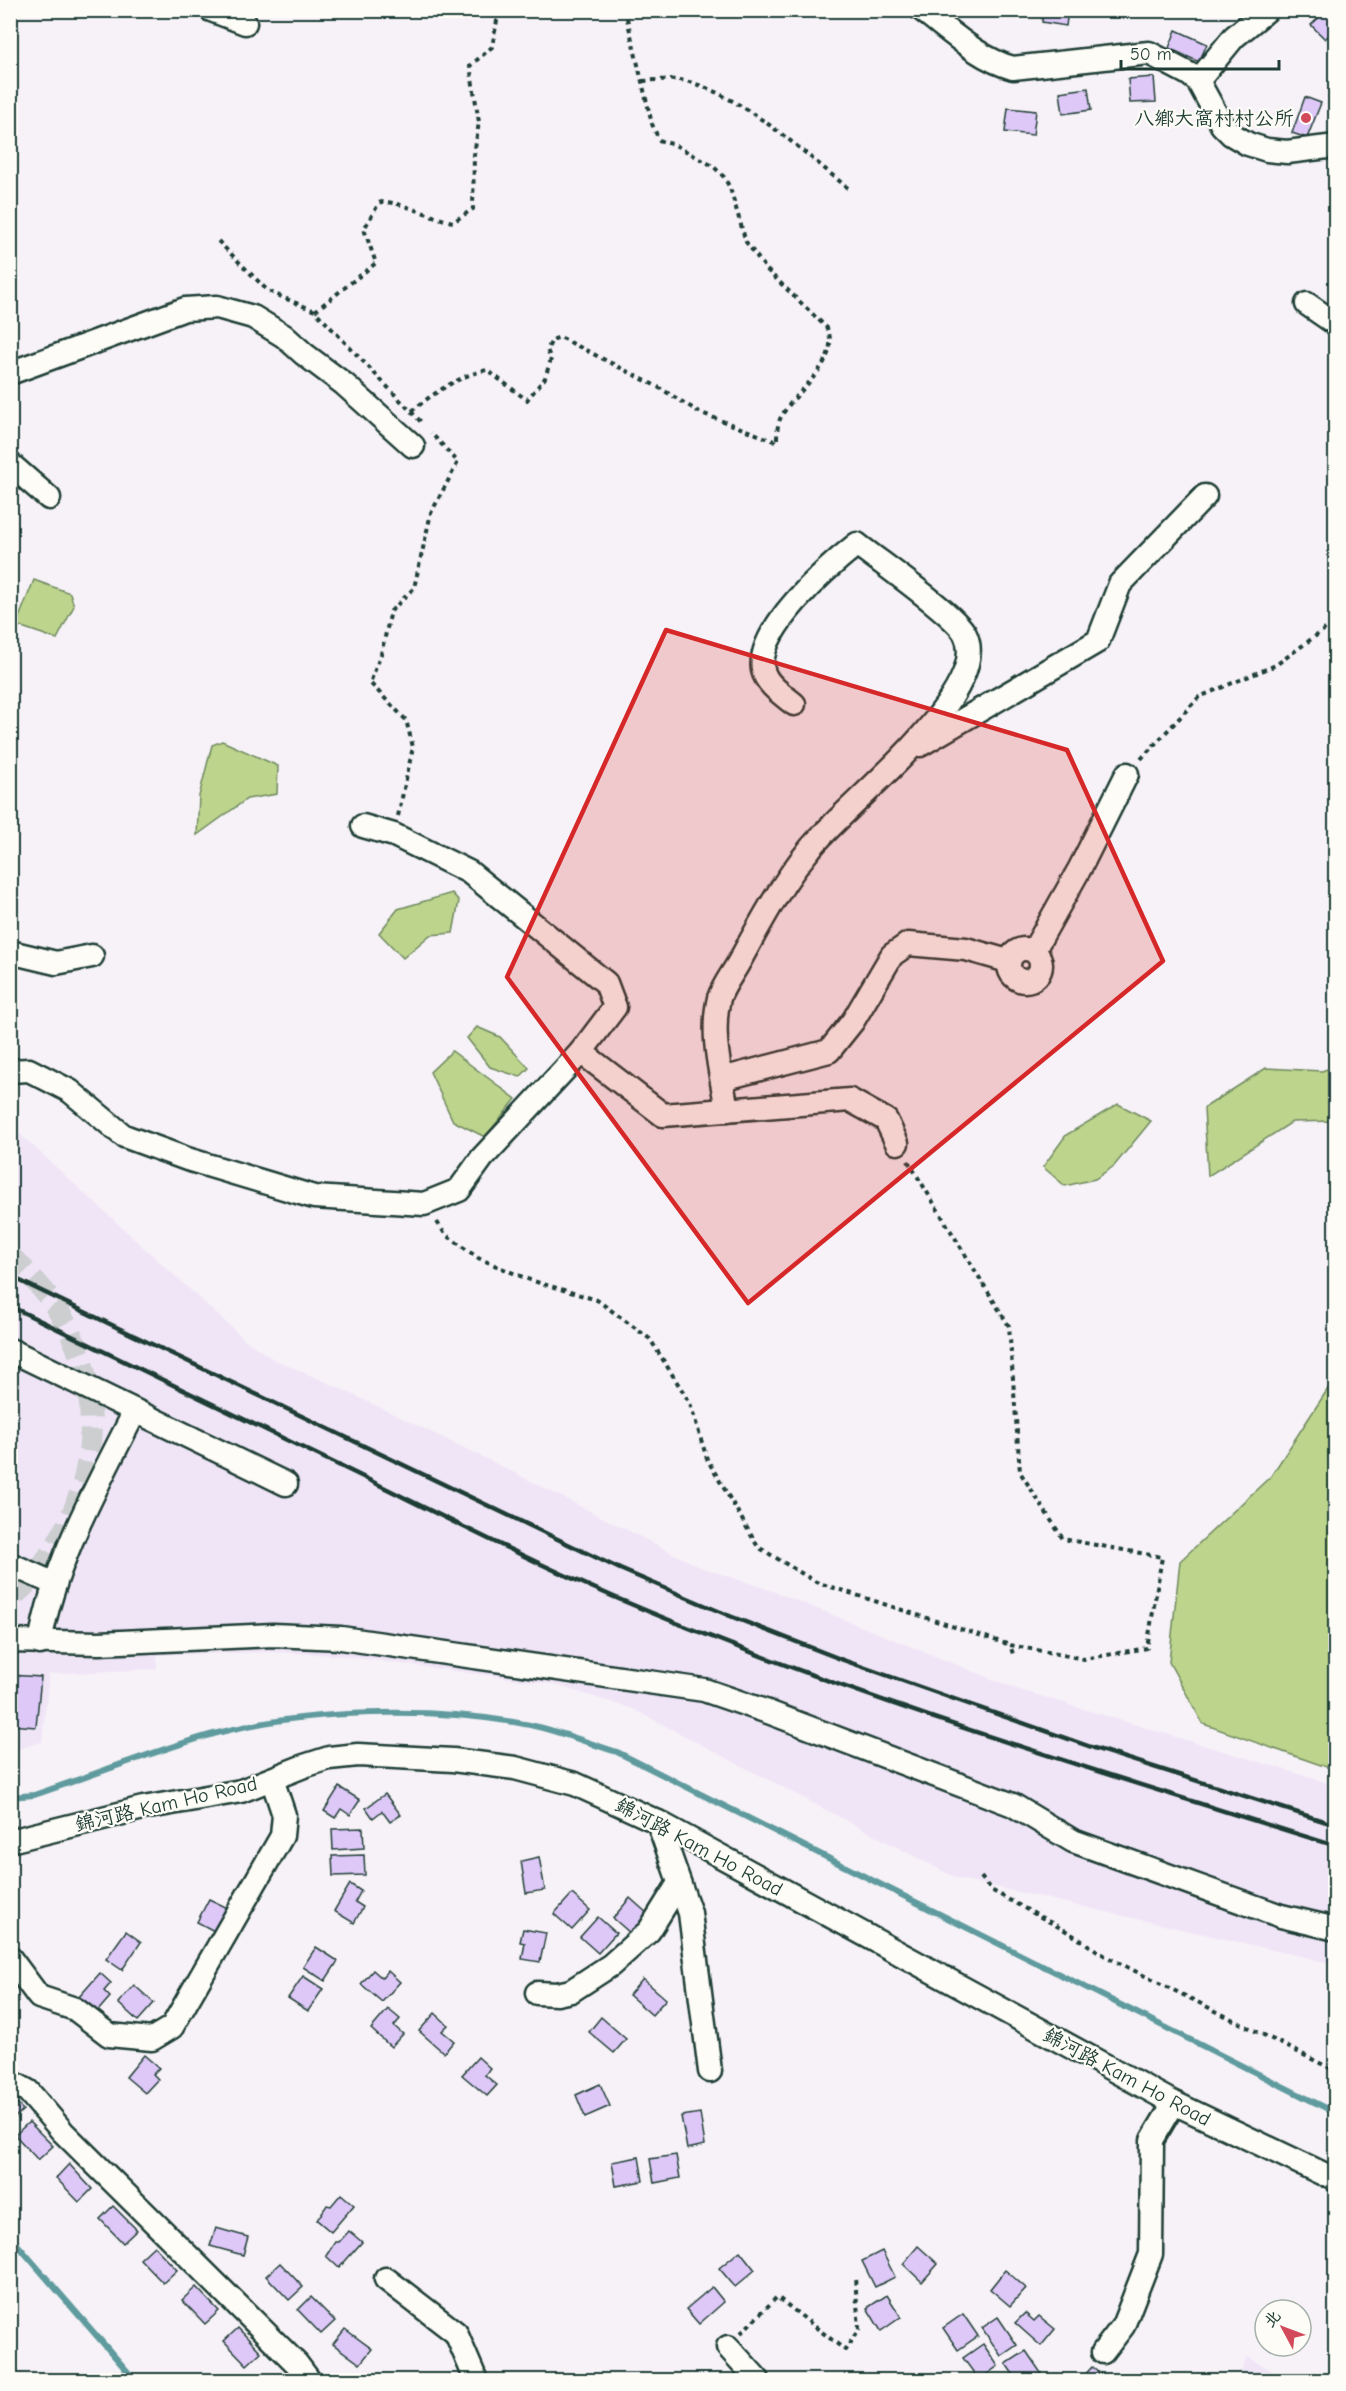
<svg xmlns="http://www.w3.org/2000/svg" width="1346" height="2391" viewBox="0 0 1346 2391" font-family="'Comic Neue','LXGW WenKai TC',sans-serif">
  <style>
    .built { fill: #f0e5f7 }
    .green { fill: #bcd48b; stroke: #6e8860; stroke-width: 1.5 }
    .lines { fill: none; stroke-linecap: round; stroke-linejoin: round }
    .stream { stroke: #5f9b9e; stroke-width: 6 }
    .building { fill: #dec8f8; stroke: #1f3d34; stroke-width: 1.5 }
    .minor-tunnel { stroke: #ccced0; stroke-width: 22; stroke-dasharray: 22 11; stroke-linecap: butt }
    .minor-casing { stroke: #1f3d34; stroke-width: 27 }
    .path { stroke: #1f3d34; stroke-width: 4; stroke-dasharray: 4.5 4.5; stroke-linecap: butt }
    .minor { stroke: #fdfcf7; stroke-width: 22 }
    .rail { stroke: #1f3d34; stroke-width: 4.5 }
    .marked { fill: #d62828; fill-opacity: 0.2; stroke: #d62828; stroke-width: 4.5; stroke-linejoin: round }
    .poi-dot { fill: #d1495b; stroke: #fdfcf7; stroke-width: 2 }
    .labels { text-anchor: middle; dominant-baseline: central; stroke-width: 4.5; stroke-linejoin: round; paint-order: stroke }
    .poi-label { font-size: 20px; fill: #1f3d34; stroke: #fdfcf7; text-anchor: end }
    .street-label { font-size: 20px; fill: #1f3d34; stroke: #fdfcf7 }
  </style>
  <rect width="100%" height="100%" fill="#f7f2f7"/>
  <filter id="ink" filterUnits="userSpaceOnUse"><feTurbulence type="fractalNoise" baseFrequency=".0167" numOctaves="2"/><feDisplacementMap in="SourceGraphic" scale="12" xChannelSelector="R" yChannelSelector="G"/><feConvolveMatrix kernelMatrix="1 2 1 2 8 2 1 2 1" color-interpolation-filters="sRGB"/></filter>
  <g filter="url(#ink)">
    <g class="built">
      <path d="M10 1125 244 1339 273 1359 333 1385 491 1461 700 1567 773 1591 1017 1689 1335 1785V1964L956 1878 633 1709 552 1684 334 1655 271 1652 157 1655V1669L49 1674 42 1742 11 1751Z"/>
      <path d="M1247 2357 1290 2380H1237Z"/>
    </g>
    <g class="green">
      <path d="M34 580 70 593 74 606 57 639 16 625Z"/>
      <path d="M222 741 278 766 277 794 247 799 197 835 199 796 212 745Z"/>
      <path d="M452 893 459 901 453 933 430 935 403 958 379 933 398 909Z"/>
      <path d="M477 1027 500 1037 529 1068 520 1077 490 1067 467 1038Z"/>
      <path d="M452 1051 516 1099 485 1137 453 1121 430 1072Z"/>
      <path d="M1335 1066V1121L1292 1122 1208 1176 1204 1108 1266 1068 1322 1071Z"/>
      <path d="M1118 1104 1151 1121 1114 1166 1095 1179 1065 1186 1043 1167 1066 1135Z"/>
      <path d="M1335 1378V1770L1203 1724 1169 1662 1180 1561 1271 1476Z"/>
    </g>
    <g class="lines">
      <g class="stream">
        <path d="M10 1797 34 1795C93 1775 151 1752 210 1735 303 1709 435 1706 530 1725 559 1731 588 1743 617 1752L1336 2113"/>
        <path d="M10 2236 135 2380"/>
      </g>
    </g>
    <g class="building">
      <path d="M1043 10H1068L1066 26 1042 22Z"/>
      <path d="M1327 10H1336V29L1325 39 1311 25Z"/>
      <path d="M1176 30 1207 44 1199 62 1169 48Z"/>
      <path d="M1154 77 1156 102 1130 103 1128 79Z"/>
      <path d="M1088 88 1091 110 1063 114 1060 92Z"/>
      <path d="M1305 97 1321 103 1307 138 1292 133Z"/>
      <path d="M1008 108 1036 111 1033 135 1005 132Z"/>
      <path d="M10 1675 41 1677 36 1727 10 1725Z"/>
      <path d="M339 1787 360 1800 350 1815 341 1809 335 1818 324 1811Z"/>
      <path d="M385 1794 401 1815 390 1822 382 1811 373 1818 366 1808Z"/>
      <path d="M363 1828 364 1848 333 1850 332 1829Z"/>
      <path d="M364 1855 365 1875 333 1876 332 1856Z"/>
      <path d="M539 1857 545 1890 526 1893 521 1861Z"/>
      <path d="M350 1884 361 1891 355 1902 363 1907 354 1923 334 1911Z"/>
      <path d="M572 1894 590 1910 572 1930 554 1914Z"/>
      <path d="M630 1898 648 1914 631 1934 613 1918Z"/>
      <path d="M209 1899 230 1909 218 1933 197 1922Z"/>
      <path d="M598 1917 616 1933 598 1953 580 1937Z"/>
      <path d="M523 1929 546 1933 540 1962 522 1959 525 1943 520 1942Z"/>
      <path d="M126 1931 141 1942 122 1970 106 1959Z"/>
      <path d="M316 1947 338 1961 325 1981 303 1967Z"/>
      <path d="M373 1970 382 1978 388 1971 400 1982 382 2002 361 1984Z"/>
      <path d="M100 1973 111 1983 104 1991 110 1997 97 2012 79 1997Z"/>
      <path d="M303 1976 323 1989 308 2011 288 1998Z"/>
      <path d="M643 1979 666 1999 652 2015 629 1995Z"/>
      <path d="M134 1985 154 2003 138 2021 118 2003Z"/>
      <path d="M388 2009 400 2019 394 2026 403 2034 391 2047 371 2029Z"/>
      <path d="M435 2013 448 2025 442 2031 454 2041 444 2053 419 2031Z"/>
      <path d="M601 2017 626 2039 614 2053 589 2032Z"/>
      <path d="M144 2055 159 2068 153 2074 158 2079 145 2093 126 2077Z"/>
      <path d="M478 2057 490 2068 485 2075 497 2085 487 2096 462 2075Z"/>
      <path d="M600 2084 610 2106 585 2117 576 2095Z"/>
      <path d="M10 2097 23 2110 10 2122Z"/>
      <path d="M700 2113 705 2145 687 2149 681 2116Z"/>
      <path d="M29 2122 53 2146 38 2160 15 2135Z"/>
      <path d="M676 2155 680 2178 654 2183 650 2159Z"/>
      <path d="M639 2157 643 2181 616 2186 612 2162Z"/>
      <path d="M69 2164 92 2189 79 2202 56 2178Z"/>
      <path d="M341 2194 354 2205 331 2232 317 2220 327 2205 331 2206Z"/>
      <path d="M113 2206 137 2230 123 2243 100 2219Z"/>
      <path d="M216 2228 248 2237 243 2255 210 2246Z"/>
      <path d="M349 2231 362 2242 339 2268 326 2256 335 2242H339Z"/>
      <path d="M154 2246 177 2270 163 2283 140 2259Z"/>
      <path d="M918 2246 938 2264 922 2282 903 2264Z"/>
      <path d="M740 2251 755 2270 735 2287 719 2268Z"/>
      <path d="M882 2251 895 2277 875 2287 862 2261Z"/>
      <path d="M280 2263 303 2287 289 2300 266 2276Z"/>
      <path d="M1005 2270 1026 2288 1010 2306 990 2289Z"/>
      <path d="M196 2287 219 2311 205 2324 182 2300Z"/>
      <path d="M712 2287 724 2302 699 2324 686 2309Z"/>
      <path d="M887 2295 901 2317 881 2331 867 2308Z"/>
      <path d="M311 2297 335 2321 321 2334 298 2310Z"/>
      <path d="M1025 2313 1034 2321 1039 2316 1055 2329 1041 2346 1015 2323Z"/>
      <path d="M963 2314 978 2336 958 2350 943 2328Z"/>
      <path d="M998 2317 1017 2345 1001 2356 982 2328Z"/>
      <path d="M238 2328 261 2352 247 2365 224 2341Z"/>
      <path d="M345 2329 372 2349 360 2364 333 2344Z"/>
      <path d="M983 2344 998 2366 979 2380 963 2358Z"/>
      <path d="M1026 2351 1041 2373 1030 2380H1017L1006 2364Z"/>
      <path d="M1092 2367 1107 2380H1080Z"/>
    </g>
    <g class="lines">
      <path class="minor-tunnel" d="M10 1256C26 1271 41 1286 53 1303 119 1397 95 1526 10 1599"/>
      <defs>
        <g id="minor">
          <path d="M211 10 245 23"/>
          <path d="M922 10C950 31 979 59 1013 68L1149 53 1189 74 1198 81 1222 125 1231 134 1248 144 1267 150 1287 152 1336 146"/>
          <path d="M1198 81 1234 37 1267 10"/>
          <path d="M1307 304 1336 324"/>
          <path d="M10 373 185 309 217 307 253 317 284 336 304 354 344 384 413 446"/>
          <path d="M10 464 49 498"/>
          <path d="M920 745 1098 641 1120 584 1205 496"/>
          <path d="M363 826 394 835 469 872 606 983 615 1007 581 1052"/>
          <circle cx="1025" cy="965" r="16"/>
          <path d="M1034 950 1080 868 1127 774"/>
          <path d="M10 952 56 963 92 956"/>
          <path d="M10 1071 29 1070 70 1091 124 1136 187 1159 314 1197 424 1204 459 1190 482 1158 581 1052 663 1115 850 1100 886 1120 897 1143"/>
          <path d="M722 1079 829 1051 853 1021 892 955 908 944 966 949 1008 961"/>
          <path d="M727 1110C721 1073 710 1035 719 998 723 986 733 973 739 962 760 924 781 884 809 850 842 807 995 693 965 634 955 614 878 561 857 544 828 567 756 629 763 670 766 684 783 695 794 704"/>
          <path d="M10 1350 286 1484"/>
          <path d="M10 1564 55 1584"/>
          <path d="M10 1641 99 1643 273 1635 341 1638 704 1690 768 1712 1013 1805 1073 1841 1281 1916 1336 1929"/>
          <path d="M40 1643C54 1561 98 1485 135 1411"/>
          <path d="M658 1822 690 1913 710 2071"/>
          <path d="M10 1841 143 1808 241 1791 304 1766 329 1758 358 1755 453 1760 515 1768 575 1784 658 1822 1174 2103 1336 2180"/>
          <path d="M10 1958 39 1997 75 2009 109 2035 152 2039 172 2027 282 1836 284 1815 272 1779"/>
          <path d="M537 1993 557 1994 571 1991 611 1965 649 1931 679 1883"/>
          <path d="M10 2081 28 2091 63 2132 297 2364 309 2380"/>
          <path d="M386 2279 456 2333 476 2380"/>
          <path d="M728 2347 758 2380"/>
          <path d="M1103 2352 1123 2326 1151 2254 1152 2140 1174 2103"/>
        </g>
      </defs>
      <use href="#minor" class="minor-casing"/>
      <g class="path">
        <path d="M643 81C655 80 668 79 680 80 736 90 805 153 849 189"/>
        <path d="M218 241 268 291 315 311 422 423"/>
        <path d="M315 311 376 263 364 229 379 203C391 197 435 219 453 222L473 209 474 155 479 122 470 66 492 47 497 21 508 10"/>
        <path d="M412 411C432 394 460 375 487 370L527 400 545 378 551 359 547 350 552 340 560 337 658 387 699 412 777 442C777 435 777 426 780 419 793 391 843 363 827 328L767 270 746 242 730 188 724 177 713 166 675 145 659 140 652 124 625 10"/>
        <path d="M1141 759 1199 697 1276 665 1336 621"/>
        <path d="M398 816 413 747 406 720 370 683 381 654 391 611 414 588 431 513 458 462 431 433"/>
        <path d="M908 1161 1009 1326 1020 1472 1063 1539 1162 1557 1147 1648 1084 1659 1010 1645 1014 1657"/>
        <path d="M437 1222 445 1234 478 1258 530 1280 597 1300 650 1339 690 1403 707 1459 758 1547 816 1582 1010 1645"/>
        <path d="M981 1877 991 1890 1068 1932 1107 1957 1336 2071"/>
        <path d="M741 2333 777 2297 845 2350 859 2329 855 2278"/>
      </g>
      <use href="#minor" class="minor"/>
      <g class="rail">
        <path d="M10 1276 620 1569 730 1616 843 1660 1094 1748 1336 1825"/>
        <path d="M10 1306C127 1362 244 1419 361 1476 444 1517 528 1560 614 1597 848 1697 1093 1770 1336 1846"/>
      </g>
    </g>
  </g>
  <path class="marked" d="M666 630 1067 750 1163 961 748 1303 507 977Z"/>
  <circle class="poi-dot" cx="1306" cy="118" r="6"/>
  <g class="labels">
    <g class="poi-label">
      <text x="1294" y="118">八鄉大窩村村公所</text>
    </g>
    <g class="street-label">
      <text transform="translate(166 1804) rotate(-13)">錦河路 Kam Ho Road</text>
      <text transform="translate(699 1847) rotate(28)">錦河路 Kam Ho Road</text>
      <text transform="translate(1127 2077) rotate(28)">錦河路 Kam Ho Road</text>
    </g>
  </g>
  <rect width="1346" height="2391" fill="none" stroke="#fdfcf7" stroke-width="36"/>
  <rect x="18" y="18" width="1310" height="2355" fill="none" stroke="#1f3d34" stroke-width="2" filter="url(#ink)"/>
  <g transform="translate(1283 2328) rotate(311)"><circle r="28" fill="#fdfcf7" stroke="#a4b0a9" stroke-width="1.5"/>
  <path d="M0-4.5L10 22L0 15L-10 22Z" fill="#d1495b"/>
  <text y="-9" font-size="16" font-weight="bold" text-anchor="middle" fill="#1f3d34">北</text>
  </g>
  <path d="M1121 60v9h158v-9" fill="none" stroke="#1f3d34" stroke-width="3"/>
  <text x="1130" y="60" font-size="18" fill="#1f3d34" stroke="#fdfcf7" stroke-width="4.5" paint-order="stroke">50 m</text>
</svg>
